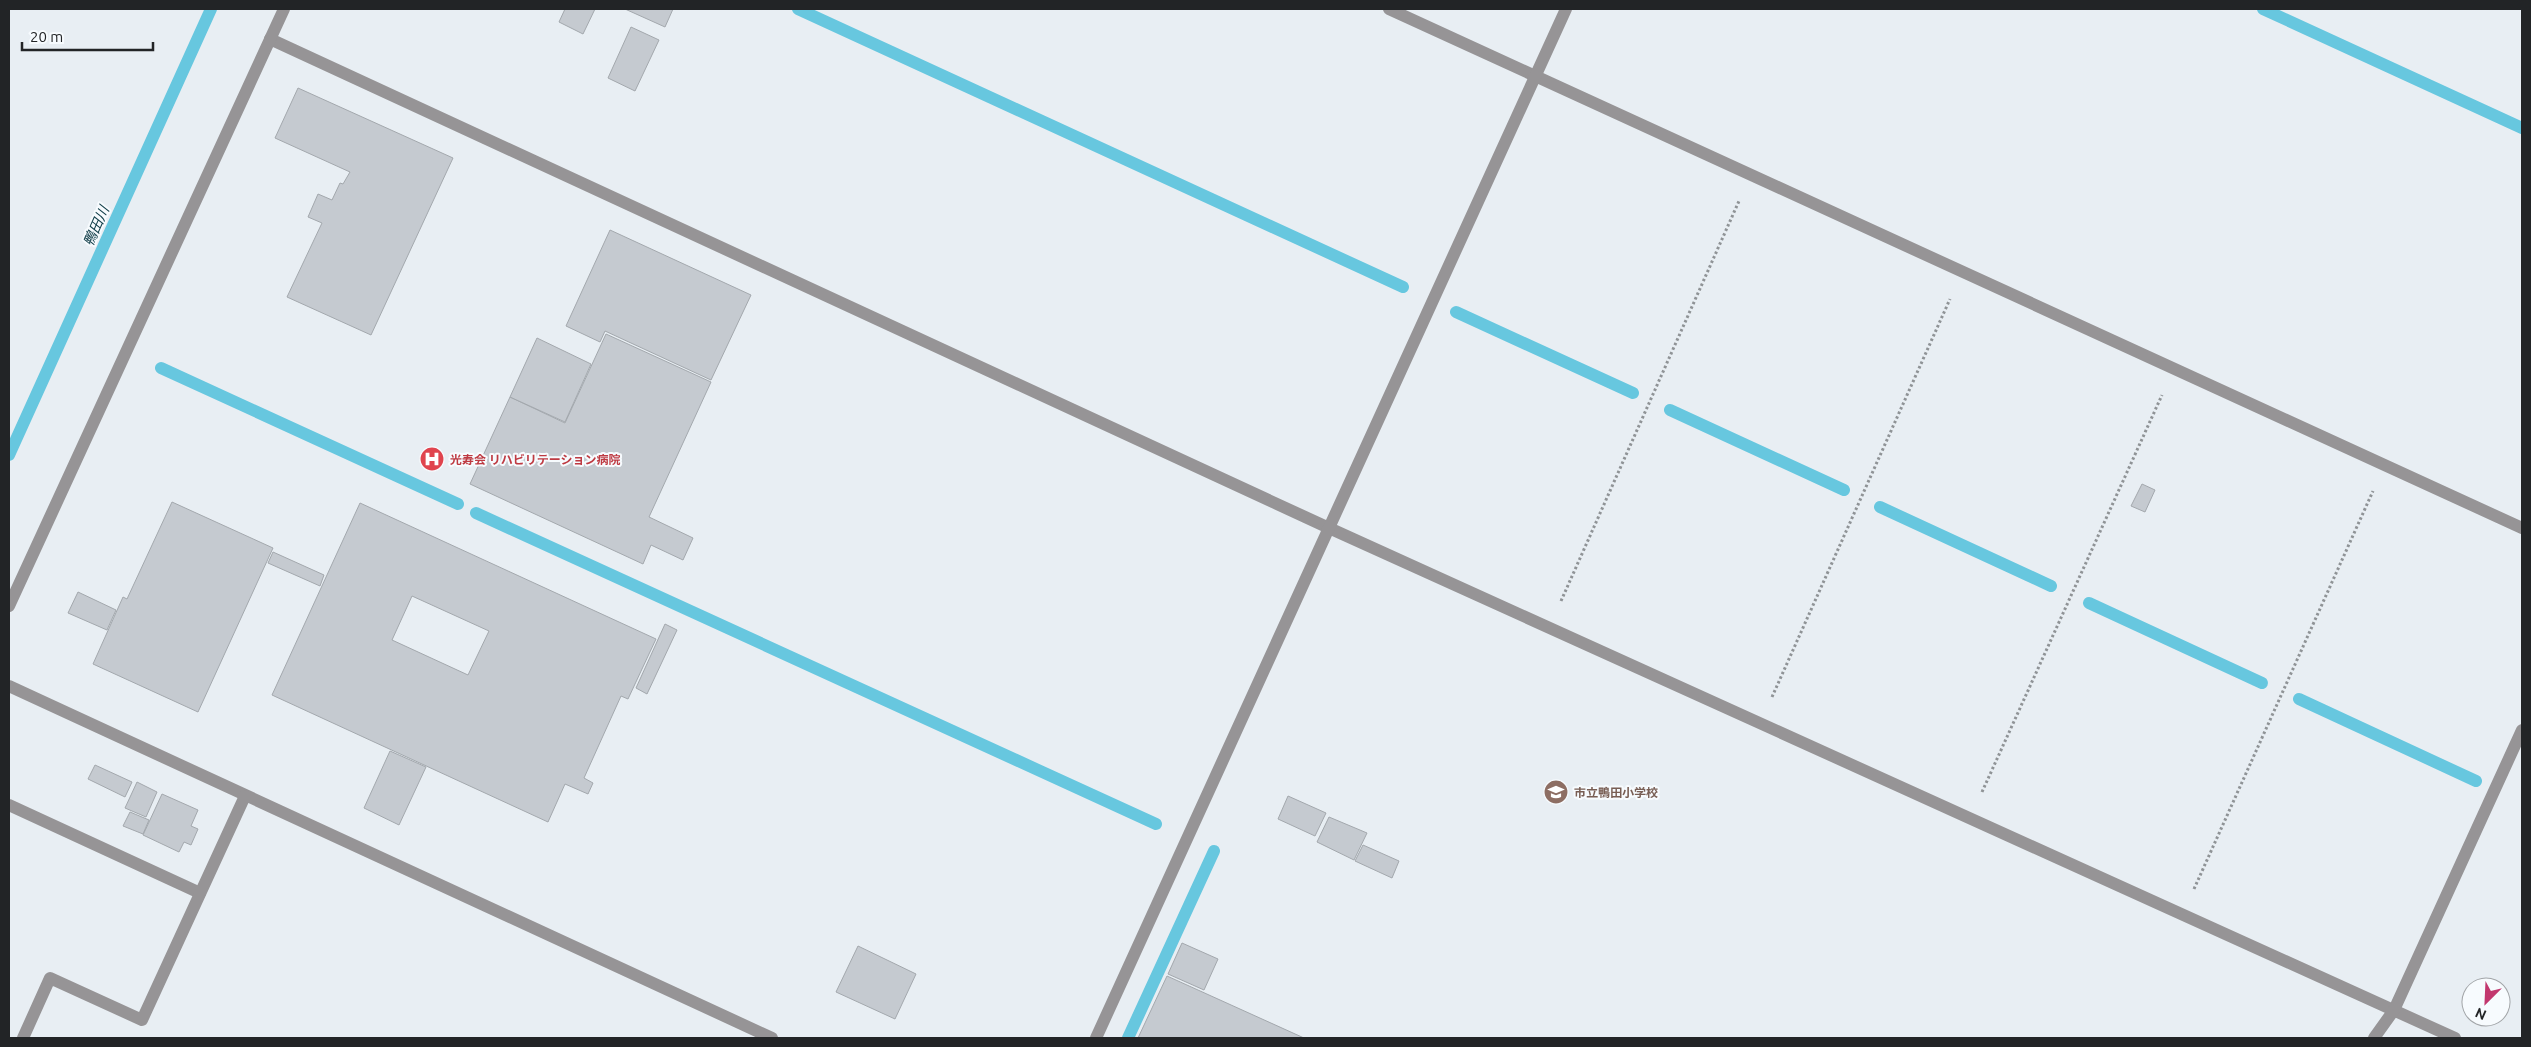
<svg xmlns="http://www.w3.org/2000/svg" width="2531" height="1047" viewBox="0 0 2531 1047" font-family="Ubuntu,'Noto Sans JP',sans-serif">
  <style>
    .lines { fill: none; stroke-linecap: round; stroke-linejoin: round }
    .stream { stroke: #67c7df; stroke-width: 12 }
    .building { fill: #c5cad0; stroke: #a3a8ad; fill-rule: evenodd }
    .path { stroke: #8f9396; stroke-width: 3; stroke-dasharray: 2.5 2.5; stroke-linecap: butt }
    .minor { stroke: #969496; stroke-width: 12 }
    .labels { text-anchor: middle; dominant-baseline: central; stroke-width: 4; stroke-linejoin: round; paint-order: stroke }
    .health-label { font-size: 12px; font-weight: bold; fill: #be3a42; stroke: #f7fbfe; text-anchor: start }
    .education-label { font-size: 12px; font-weight: bold; fill: #785e54; stroke: #f7fbfe; text-anchor: start }
    .water-label { font-size: 14px; font-style: italic; fill: #14404b; stroke: #f7fbfe }
  </style>
  <rect width="100%" height="100%" fill="#e8eef3"/>
  <g class="lines">
    <g class="stream">
      <path d="M798 9 1403 287"/>
      <path d="M2263 9 2522 128"/>
      <path d="M1456 312 1633 393"/>
      <path d="M161 368 458 504"/>
      <path d="M1670 410 1844 490"/>
      <path d="M9 455 211 9"/>
      <path d="M1880 507 2051 586"/>
      <path d="M476 513 1156 824"/>
      <path d="M2089 603 2262 683"/>
      <path d="M2299 699 2476 781"/>
      <path d="M1128 1038 1214 851"/>
    </g>
  </g>
  <g class="building">
    <path d="M565 9H595L583 34 559 22Z"/>
    <path d="M625 9H673L665 27Z"/>
    <path d="M631 27 659 40 635 91 608 78Z"/>
    <path d="M298 88 453 158 371 335 287 297 322 223 308 217 318 194 332 200 340 183 343 184 350 172 275 138Z"/>
    <path d="M610 230 751 295 711 380 605 331 600 342 566 326Z"/>
    <path d="M606 334 711 382 649 517 693 538 683 560 651 545 643 564 470 484 510 397 565 423Z"/>
    <path d="M537 338 591 364 565 422 510 397Z"/>
    <path d="M2142 484 2155 490 2145 512 2131 506Z"/>
    <path d="M172 502 273 548 198 712 93 664 123 597 127 599Z"/>
    <path d="M360 503 656 639 628 699 621 696 584 778 593 783 588 794 565 784 548 822 272 695ZM412 596 489 631 468 675 392 640Z"/>
    <path d="M273 552 324 575 320 586 268 563Z"/>
    <path d="M78 592 116 610 107 630 68 613Z"/>
    <path d="M665 624 677 630 647 694 636 688Z"/>
    <path d="M390 751 426 767 399 825 364 808Z"/>
    <path d="M95 765 132 782 125 797 88 779Z"/>
    <path d="M137 782 157 792 146 817 125 808Z"/>
    <path d="M162 794 198 810 191 826 198 829 191 845 184 842 179 852 143 835Z"/>
    <path d="M1288 796 1326 813 1315 836 1278 819Z"/>
    <path d="M130 812 149 820 143 834 123 826Z"/>
    <path d="M1329 817 1367 833 1354 860 1317 842Z"/>
    <path d="M1363 845 1399 861 1392 878 1355 861Z"/>
    <path d="M1182 943 1218 959 1204 990 1168 974Z"/>
    <path d="M858 946 916 974 895 1019 836 992Z"/>
    <path d="M1167 976 1304 1038H1138Z"/>
  </g>
  <g class="lines">
    <g class="path">
      <path d="M1561 601 1739 201"/>
      <path d="M1772 697 1950 299"/>
      <path d="M1982 792 2162 395"/>
      <path d="M2194 889 2373 491"/>
    </g>
    <g class="minor">
      <path d="M1389 9 2522 528"/>
      <path d="M270 39 1329 528 2455 1038"/>
      <path d="M9 606 284 9"/>
      <path d="M9 686 772 1038"/>
      <path d="M9 805 200 893"/>
      <path d="M23 1038 50 978 142 1020 245 796"/>
      <path d="M1096 1038 1566 9"/>
      <path d="M2374 1038 2394 1010 2522 730"/>
    </g>
  </g>
  <defs>
    <symbol id="hospital-disc" viewBox="-11 -11 22 22"><circle r="9.5" fill="#e0444e" stroke="#f7fbfe"/><path d="M-5-5h3v3.5h4V-5h3V5h-3V1.5h-4V5h-3Z" fill="#fff"/></symbol>
    <symbol id="school-disc" viewBox="-11 -11 22 22"><circle r="9.5" fill="#8d6e63" stroke="#f7fbfe"/><path d="M0-5L7-2L0 1L-7-2ZM-4 1L0 2.5L4 1V4Q0 6-4 4Z" fill="#fff"/></symbol>
  </defs>
  <g fill-rule="evenodd">
    <use href="#hospital-disc" x="418" y="445" width="28" height="28"/>
    <use href="#school-disc" x="1542" y="778" width="28" height="28"/>
  </g>
  <g class="labels">
    <g class="health-label">
      <text x="450" y="459">光寿会 リハビリテーション病院</text>
    </g>
    <g class="education-label">
      <text x="1574" y="792">市立鴨田小学校</text>
    </g>
    <g class="water-label">
      <text transform="translate(96 226) rotate(-66)">鴨田川</text>
    </g>
  </g>
  <rect width="2531" height="1047" fill="none" stroke="#222426" stroke-width="20"/>
  <g transform="translate(2486 1002) rotate(204)"><circle r="24" fill="#f7fbfe" stroke="#a2a5a8"/>
  <path d="M0-4L9 19L0 12L-9 19Z" fill="#c2376e"/>
  <text y="-8" font-size="14" font-weight="bold" text-anchor="middle" fill="#222426">N</text>
  </g>
  <path d="M22 42v8h131v-8" fill="none" stroke="#222426" stroke-width="2.5"/>
  <text x="30" y="42" font-size="15" fill="#222426" stroke="#f7fbfe" stroke-width="4" paint-order="stroke">20 m</text>
</svg>
